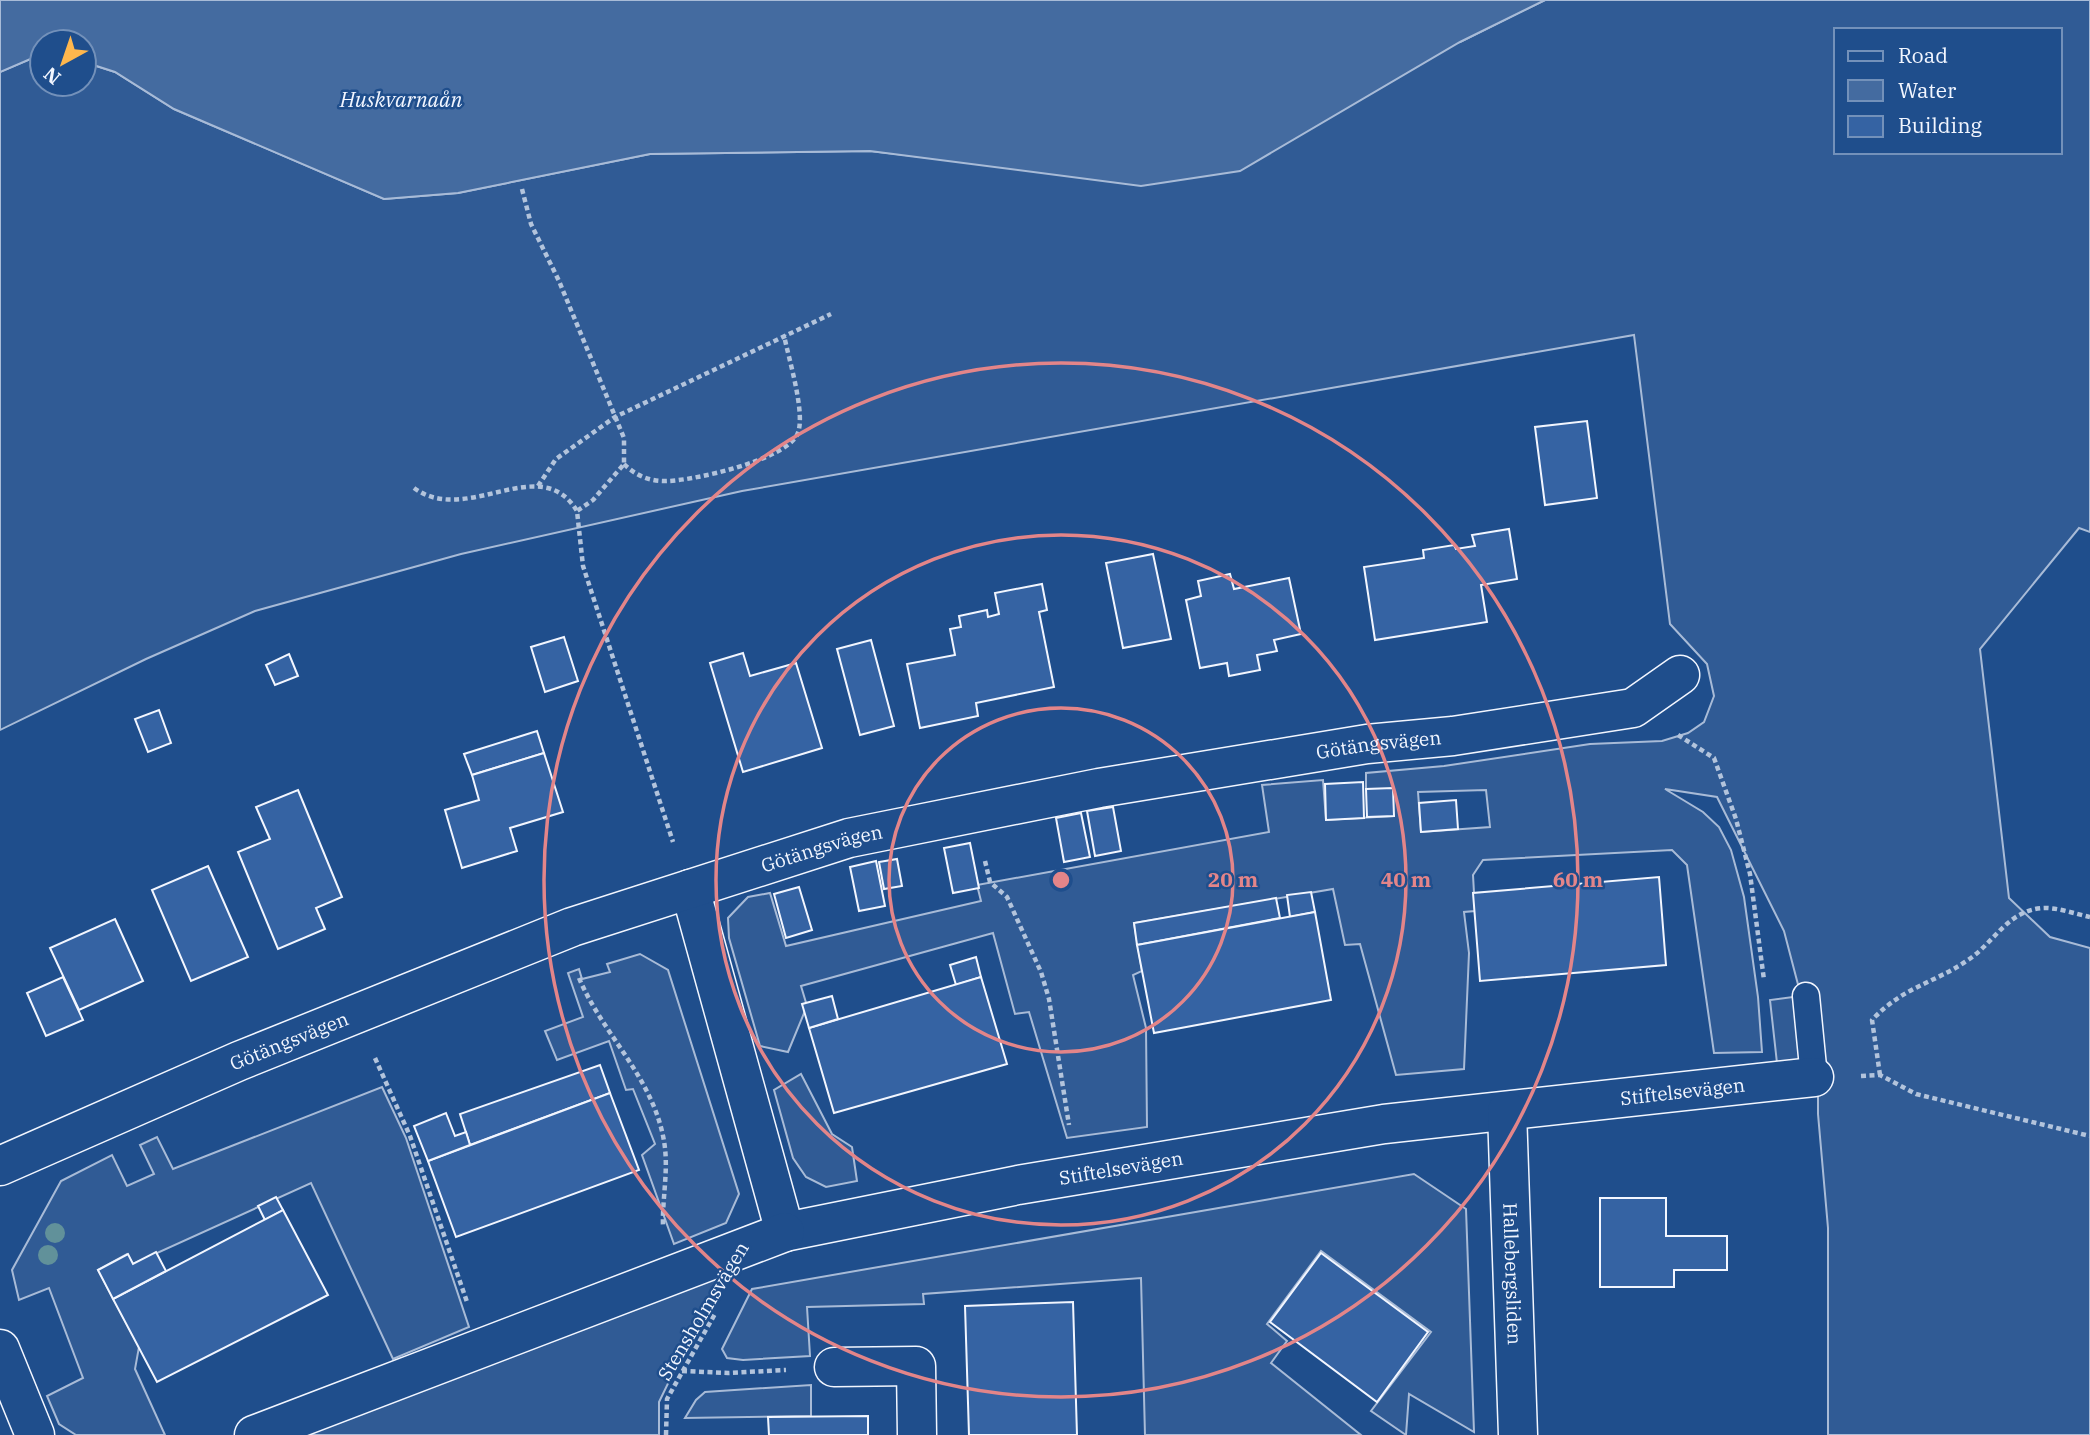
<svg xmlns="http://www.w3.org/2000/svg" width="2090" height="1435" viewBox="0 0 2090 1435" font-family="'IBM Plex Serif',serif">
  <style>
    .built { fill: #305b95; stroke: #a8bbd7; stroke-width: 2; fill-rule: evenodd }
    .water { fill: #446ba0; stroke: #a8bbd7; stroke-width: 2 }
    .building { fill: #3563a3; stroke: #f2f6ff; stroke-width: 2 }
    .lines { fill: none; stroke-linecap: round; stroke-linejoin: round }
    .service-casing { stroke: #f2f6ff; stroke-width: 29 }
    .minor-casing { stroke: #f2f6ff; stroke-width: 41 }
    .path { stroke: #b3c4dc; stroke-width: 4.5; stroke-dasharray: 5 3.5; stroke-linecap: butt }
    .service { stroke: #1f4e8c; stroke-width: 26 }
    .minor { stroke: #1f4e8c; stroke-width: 38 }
    .tree { fill: #61919a }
    .ring { fill: none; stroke: #e38589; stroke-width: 3.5 }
    .labels { text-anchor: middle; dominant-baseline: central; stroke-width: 5; stroke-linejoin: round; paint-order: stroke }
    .street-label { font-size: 19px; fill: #f2f6ff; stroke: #1f4e8c }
    .water-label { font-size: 21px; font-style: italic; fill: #f2f6ff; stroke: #1f4e8c }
    .centre { fill: #e38589; stroke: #1f4e8c; stroke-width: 3.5 }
    .ring-label { font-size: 21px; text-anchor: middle; font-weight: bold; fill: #e38589; stroke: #1f4e8c; stroke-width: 5; stroke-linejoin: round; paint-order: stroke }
  </style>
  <rect width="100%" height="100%" fill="#1f4e8c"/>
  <g class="built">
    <path d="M1545 0H2090V532L2079 528 1980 649 2009 898 2050 937 2090 948V1435H1828V1228L1818 1114V1065L1777 1063 1770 1000 1801 996 1784 931 1717 797 1665 789 1703 812 1719 827 1731 850 1744 897 1758 997 1762 1052 1714 1053 1687 865 1672 850 1483 860 1473 875 1475 911 1464 912 1469 953 1464 1069 1396 1075 1360 944 1345 945 1333 889 1134 923 1142 971 1133 975 1146 1028 1147 1127 1067 1138 1029 1012 1015 1014 993 933 801 986 807 1006 788 1052 760 1046 729 938 728 918 748 897 770 893 786 946 981 901 977 885 1269 832 1262 785 1323 780 1326 820 1393 816V789H1366V773L1444 766 1590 744 1662 741 1688 733 1704 722 1714 696 1707 664 1670 624 1634 335 742 491 461 554 255 611 146 659 0 730V72L42 54V84H84V62L115 72 174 109 384 199 458 193 650 154 870 151 939 159 1460 42ZM1836 30H2060V152H1836ZM1486 790 1490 827 1421 832 1418 792Z"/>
    <path d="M640 954 668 970 739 1194 726 1223 674 1244 642 1155 655 1144 633 1089 626 1090 609 1041 557 1060 545 1031 583 1017 568 973 579 969 582 979 610 972 607 964Z"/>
    <path d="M801 1074 832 1134 852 1147 857 1181 826 1187 806 1177 793 1158 774 1090Z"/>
    <path d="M382 1087 406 1138 469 1327 393 1359 311 1183 133 1264 127 1254 98 1270 139 1347 135 1369 165 1435H76L59 1424 47 1396 83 1378 49 1288 19 1300 12 1270 61 1181 112 1155 127 1186 154 1174 140 1145 157 1137 173 1169Z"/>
    <path d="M1414 1174 1466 1209 1474 1432 1409 1394 1406 1435 1371 1411 1431 1332 1321 1251 1267 1324 1287 1341 1271 1363 1361 1435H1145L1141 1278 923 1294 924 1304 807 1307 810 1356 743 1360 727 1358 722 1349 752 1289Z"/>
    <path d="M725 1266 659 1402V1435H290Z"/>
    <path d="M811 1385V1416L685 1418 696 1400 705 1392Z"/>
  </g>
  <path class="water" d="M0 0H1545L1460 42 1240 171 1141 186 870 151 650 154 458 193 384 199 174 109 115 72 84 62V42H42V54L0 72Z"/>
  <g class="building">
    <path d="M1587 421 1597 498 1545 505 1535 427Z"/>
    <path d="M1509 529 1517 579 1481 585 1487 622 1375 640 1364 567 1424 558 1423 550 1454 545 1456 549 1475 546 1472 535Z"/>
    <path d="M1153 554 1171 639 1123 648 1106 563Z"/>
    <path d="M1230 574 1234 589 1289 578 1301 634 1274 640 1277 651 1257 655 1260 670 1229 676 1227 663 1200 668 1186 600 1201 596 1198 581Z"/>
    <path d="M1042 584 1047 610 1039 612 1054 687 976 703 978 716 920 728 907 664 955 655 950 629 961 627 959 616 987 610 988 617 999 614 995 593Z"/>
    <path d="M564 637 578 681 545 692 531 647Z"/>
    <path d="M871 640 894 726 860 735 837 649Z"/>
    <path d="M743 653 750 676 796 663 822 748 743 772 710 663Z"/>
    <path d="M289 654 298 676 275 685 266 665Z"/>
    <path d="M159 710 171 743 148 752 135 719Z"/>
    <path d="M537 731 544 753 472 775 464 754Z"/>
    <path d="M544 753 563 812 510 828 517 851 462 868 445 810 479 800 472 775Z"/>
    <path d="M1363 782 1364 818 1326 820 1325 784Z"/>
    <path d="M1393 788 1394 816 1367 817 1366 789Z"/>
    <path d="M298 790 342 897 316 908 325 929 278 949 238 852 270 839 256 807Z"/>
    <path d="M1456 800 1458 829 1421 832 1419 803Z"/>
    <path d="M1113 807 1121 851 1095 856 1087 811Z"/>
    <path d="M1081 813 1090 857 1064 862 1056 818Z"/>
    <path d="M970 843 979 888 953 893 944 848Z"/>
    <path d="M897 859 902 886 884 889 879 862Z"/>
    <path d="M876 861 885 906 859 911 850 867Z"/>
    <path d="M208 866 248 957 191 981 152 890Z"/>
    <path d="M1659 877 1666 965 1480 981 1473 893Z"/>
    <path d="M799 887 812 930 786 938 774 894Z"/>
    <path d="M1311 892 1315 912 1290 917 1287 895Z"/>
    <path d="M1276 898 1280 918 1137 945 1134 923Z"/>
    <path d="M1315 912 1331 1000 1154 1033 1137 945Z"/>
    <path d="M115 919 143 981 79 1010 50 948Z"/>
    <path d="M976 957 981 977 956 985 950 965Z"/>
    <path d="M63 977 83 1020 46 1036 27 993Z"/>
    <path d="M981 977 1007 1064 834 1113 809 1028Z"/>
    <path d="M832 996 838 1019 809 1028 802 1004Z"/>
    <path d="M600 1065 610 1093 470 1145 460 1114Z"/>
    <path d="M610 1093 639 1170 456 1237 428 1161Z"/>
    <path d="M446 1113 455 1136 466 1132 470 1145 428 1161 414 1126Z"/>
    <path d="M276 1197 283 1210 265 1220 258 1206Z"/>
    <path d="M1600 1198H1666V1236H1727V1270H1674V1287H1600Z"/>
    <path d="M283 1210 328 1295 157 1382 113 1299Z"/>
    <path d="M156 1252 166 1271 113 1299 98 1270 128 1254 133 1264Z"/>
    <path d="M1321 1253 1428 1332 1377 1402 1270 1322Z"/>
    <path d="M1073 1302 1077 1435H969L965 1306Z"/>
    <path d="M868 1416V1435H769L768 1417Z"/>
  </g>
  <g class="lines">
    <defs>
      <path id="service" d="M1806 996 1814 1077"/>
      <g id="minor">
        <path id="s1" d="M690 889 785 1232 1018 1185 1384 1124 1814 1077"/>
        <path id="s2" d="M1507 1111 1518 1435"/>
        <path id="s3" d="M0 1166 239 1061 572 927 849 838 1099 788 1367 744 1453 736 1633 708 1680 675"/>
        <path d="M0 1349 35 1435"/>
        <path d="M834 1367 916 1366 917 1435"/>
        <path d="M254 1435 785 1232"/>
      </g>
    </defs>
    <use href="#service" class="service-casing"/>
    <use href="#minor" class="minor-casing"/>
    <g class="path">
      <path d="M522 189 531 224 559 281 624 438V464L593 500 577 511 583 566 673 842"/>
      <path d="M624 464C636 476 651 482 668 481 696 480 784 460 797 435 807 416 788 357 784 335"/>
      <path d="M538 486 556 459 615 417 831 314"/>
      <path d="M414 488C467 527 540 450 577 511"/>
      <path d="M1678 735 1714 758 1736 819 1750 874 1764 980"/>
      <path d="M985 861 990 882 1007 897 1041 972 1049 999 1069 1125"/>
      <path d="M579 978C603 1035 653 1077 664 1141 669 1170 662 1198 663 1227"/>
      <path d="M375 1058 410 1136 467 1302"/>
      <path d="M1880 1075 1872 1020C1904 986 1933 984 1968 960 1994 943 2007 911 2042 908 2056 907 2076 914 2090 917"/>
      <path d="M1861 1076 1880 1075 1916 1094 2090 1136"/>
      <path d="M682 1371 728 1373 786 1370"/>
      <path d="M666 1435 667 1399 716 1312"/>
    </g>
    <use href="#service" class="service"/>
    <use href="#minor" class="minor"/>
  </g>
  <g class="tree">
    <circle cx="55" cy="1233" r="10"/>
    <circle cx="48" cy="1255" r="10"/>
  </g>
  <g class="ring">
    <circle cx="1061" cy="880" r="172"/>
    <circle cx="1061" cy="880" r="345"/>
    <circle cx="1061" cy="880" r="517"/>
  </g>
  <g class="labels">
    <g class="street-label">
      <text stroke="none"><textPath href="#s3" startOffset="1449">Götängsvägen</textPath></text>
      <text stroke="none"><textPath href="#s3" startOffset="882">Götängsvägen</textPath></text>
      <text stroke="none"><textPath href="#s3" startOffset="315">Götängsvägen</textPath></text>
      <text stroke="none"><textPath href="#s1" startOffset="1265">Stiftelsevägen</textPath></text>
      <text stroke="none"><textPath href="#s1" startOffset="698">Stiftelsevägen</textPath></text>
      <text stroke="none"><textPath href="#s2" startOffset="163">Hallebergsliden</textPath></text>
      <text transform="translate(703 1311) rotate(-59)">Stensholmsvägen</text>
    </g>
    <g class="water-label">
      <text x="401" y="99">Huskvarnaån</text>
    </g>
  </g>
  <circle cx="1061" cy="880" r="10" class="centre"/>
  <g class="ring-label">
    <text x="1233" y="887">20 m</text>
    <text x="1406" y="887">40 m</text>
    <text x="1578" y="887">60 m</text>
  </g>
  <rect x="1834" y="28" width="228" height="126" fill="#1f4e8c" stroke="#7391ba" stroke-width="2"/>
  <rect x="1848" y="51" width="35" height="10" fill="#1f4e8c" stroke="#7391ba" stroke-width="2"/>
  <text x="1898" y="63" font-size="21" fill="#f2f6ff">Road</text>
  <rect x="1848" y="80" width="35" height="21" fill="#446ba0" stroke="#7391ba" stroke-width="2"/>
  <text x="1898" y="98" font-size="21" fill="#f2f6ff">Water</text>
  <rect x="1848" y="116" width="35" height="21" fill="#3563a3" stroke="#7391ba" stroke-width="2"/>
  <text x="1898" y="133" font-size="21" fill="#f2f6ff">Building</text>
  <g transform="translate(63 63) rotate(220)"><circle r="33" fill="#1f4e8c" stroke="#7391ba" stroke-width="2"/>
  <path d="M0-5L12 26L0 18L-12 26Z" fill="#ffb74d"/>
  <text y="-10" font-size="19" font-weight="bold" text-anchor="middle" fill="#f2f6ff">N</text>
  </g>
</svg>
